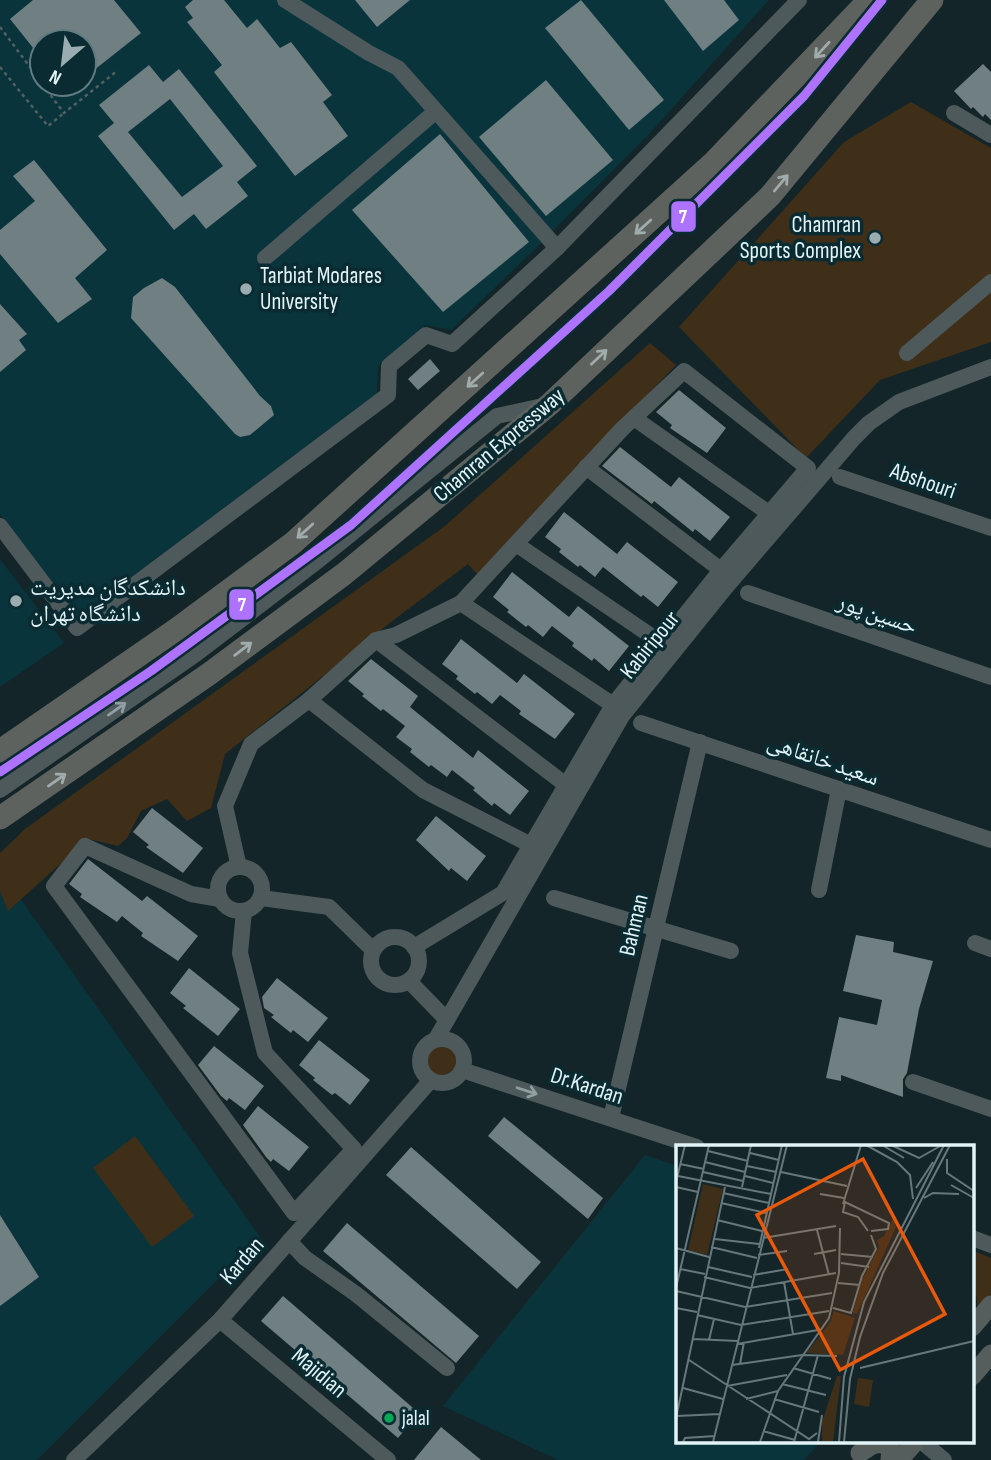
<svg xmlns="http://www.w3.org/2000/svg" width="991" height="1460" viewBox="0 0 991 1460" font-family="'Sofia Sans Condensed','Noto Naskh Arabic',sans-serif">
  <style>
    .built { fill: #09343b; fill-rule: evenodd }
    .green { fill: #3f2f19 }
    .building { fill: #707f82; fill-rule: evenodd }
    .lines { fill: none; stroke-linecap: round; stroke-linejoin: round }
    .path { stroke: #536062; stroke-width: 2.5; stroke-dasharray: 3.5 3.5; stroke-linecap: butt }
    .minor { stroke: #4d595b; stroke-width: 16 }
    .major { stroke: #565e5d; stroke-width: 19 }
    .highway { stroke: #5e625e; stroke-width: 23 }
    .metro-1-casing { stroke: #0a2b31; stroke-width: 14 }
    .metro-1 { stroke: #ad73ff; stroke-width: 9 }
    .oneway { stroke: #a0abab }
    .oneway2 { stroke: #909fa2 }
    .poi-dot { fill: #9aacaf; stroke: #0a2b31; stroke-width: 2.5 }
    .bus-dot { fill: #06aa56; stroke: #0a2b31; stroke-width: 2.5 }
    .labels { text-anchor: middle; dominant-baseline: central; stroke-width: 7; stroke-linejoin: round; paint-order: stroke }
    .bus-label { font-size: 21px; fill: #e2f4f8; stroke: #0a2b31; text-anchor: start }
    .poi-label { font-size: 23px; fill: #e2f4f8; stroke: #0a2b31; text-anchor: start }
    .street-label { font-size: 23px; fill: #e2f4f8; stroke: #0a2b31 }
    .inset-road { fill: none; stroke: #66787b; stroke-width: 2 }
    .view { fill: #e8590c; fill-opacity: 0.15; stroke: #e8590c; stroke-width: 3.5 }
    .inset-edge { fill: none; stroke: #e2f4f8; stroke-width: 3.5 }
    .line-badge { stroke: #0a2b31; stroke-width: 2.5 }
    .badge-label { font-size: 19px; text-anchor: middle; font-weight: bold; fill: #fff }
  </style>
  <rect width="100%" height="100%" fill="#132528"/>
  <g class="built">
    <path d="M0 0H769L651 132 530 254 451 330 425 325 378 366 377 393 78 617 0 514ZM42 42H84V84H42Z"/>
    <path d="M0 559 64 643 0 687Z"/>
    <path d="M0 870 260 1237 37 1460H0Z"/>
    <path d="M645 1155 678 1166V1441H821L804 1460H558L443 1406Z"/>
  </g>
  <g class="green">
    <path d="M911 102 991 148V342L880 380 806 458 679 327 844 142Z"/>
    <path d="M650 343 676 365 477 574 468 564 391 622 225 754 211 808 187 821 167 799 141 811 127 838 118 846 88 839 8 911 0 891V853L25 829 445 526Z"/>
    <circle cx="441" cy="1061" r="15"/>
    <path d="M135 1136 194 1216 152 1247 93 1168Z"/>
    <path d="M972 1250 991 1258V1294L978 1308 972 1269Z"/>
  </g>
  <g class="building">
    <path d="M33 0H114L141 33 84 78V42H42V59L10 19Z"/>
    <path d="M193 0H224L247 28 257 19 280 48 291 42 332 95 323 102 348 136 295 176 214 72 222 65 187 22 193 18 185 7Z"/>
    <path d="M355 0H410L377 27Z"/>
    <path d="M581 0 664 100 629 130 545 28Z"/>
    <path d="M664 0H724L739 20 703 51Z"/>
    <path d="M983 64 991 72V120L985 114 983 117 973 107 971 109 954 91Z"/>
    <path d="M149 65 163 82 179 69 257 166 237 182 248 196 206 229 194 214 174 230 98 136 114 123 99 105ZM170 99 223 166 182 197 128 132Z"/>
    <path d="M546 80 613 160 546 216 479 137Z"/>
    <path d="M440 134 529 242 443 312 352 210Z"/>
    <path d="M34 160 107 250 75 278 92 299 58 323 0 254V230L35 201 13 176Z"/>
    <path d="M162 278 175 287 260 396 271 406 274 415 250 435 240 437 235 434 131 318 133 297 144 288Z"/>
    <path d="M0 304 27 334 19 340 26 350 0 372Z"/>
    <path d="M430 359 440 371 418 390 408 379Z"/>
    <path d="M679 390 726 428 707 453 670 428 672 425 656 412Z"/>
    <path d="M620 447 671 487 679 477 730 517 710 541 695 529 693 532 654 501 652 504 602 466Z"/>
    <path d="M564 512 617 554 627 542 678 582 658 607 643 595 641 597 603 567 595 577 580 565 578 567 559 552 561 549 545 537Z"/>
    <path d="M512 572 569 617 578 606 629 646 609 671 594 658 592 661 572 646 574 643 552 626 543 637 528 625 526 627 507 612 509 610 493 597Z"/>
    <path d="M461 639 517 683 524 674 575 714 555 739 519 714 521 711 500 695 492 704 477 692 475 694 456 679 458 676 442 664Z"/>
    <path d="M371 659 418 696 410 707 473 758 478 750 529 791 510 815 494 803 492 806 473 790 475 788 452 770 447 777 431 765 429 767 410 752 412 749 396 737 405 726 383 709 381 711 362 696 364 694 348 681Z"/>
    <path d="M152 808 203 848 183 873 146 847 149 845 133 832Z"/>
    <path d="M436 816 486 856 467 881 451 868 449 871 416 840Z"/>
    <path d="M88 859 142 901 147 896 198 936 178 961 141 936 143 933 122 916 117 922 80 897 82 894 69 884Z"/>
    <path d="M856 935 894 942 893 952 933 961 919 1009 907 1073 903 1079V1097L841 1075V1081L826 1078 839 1017 877 1025 882 1000 843 991Z"/>
    <path d="M189 968 240 1009 218 1036 183 1008 186 1006 170 993Z"/>
    <path d="M277 978 328 1018 308 1042 293 1030 291 1033 271 1017 274 1015 264 1008 262 997Z"/>
    <path d="M319 1040 370 1080 350 1105 335 1093 332 1095 313 1080 315 1078 299 1065Z"/>
    <path d="M214 1046 264 1086 245 1110 229 1098 227 1101 221 1096 198 1065Z"/>
    <path d="M258 1106 309 1147 289 1171 273 1159 271 1162 266 1157 243 1125Z"/>
    <path d="M504 1117 603 1198 588 1219 488 1136Z"/>
    <path d="M411 1147 541 1262 517 1289 386 1175Z"/>
    <path d="M0 1215 39 1277 0 1306Z"/>
    <path d="M347 1223 479 1336 456 1363 323 1251Z"/>
    <path d="M283 1296 419 1413 398 1438 261 1321Z"/>
    <path d="M441 1427 481 1460H414Z"/>
  </g>
  <g class="lines">
    <g class="path">
      <path d="M0 27 42 83"/>
      <path d="M0 67 48 126 64 113"/>
      <path d="M42 84 64 113 117 71"/>
    </g>
    <g class="minor">
      <path d="M285 0 369 53 398 68 557 248"/>
      <path d="M954 113 991 135"/>
      <path d="M265 258 435 112"/>
      <path d="M907 353 991 282"/>
      <path d="M634 418 770 514"/>
      <path d="M586 467 721 570"/>
      <path d="M840 477 991 528"/>
      <path d="M0 526 77 628 388 395 389 366 426 335 452 344 557 248 799 0"/>
      <path d="M516 544 663 644"/>
      <path d="M748 593 991 677"/>
      <path d="M461 603 613 705"/>
      <path d="M376 640 566 785"/>
      <path d="M309 700 423 790 531 845"/>
      <path d="M641 723 991 840"/>
      <path d="M0 790 196 654 315 563 497 416 547 405"/>
      <path d="M239 867 225 806 251 744 309 700 376 640 396 635 461 603 622 429 684 371 808 468 721 570 613 705 503 893 414 947"/>
      <circle cx="240" cy="889" r="22"/>
      <path d="M819 890 839 789"/>
      <path d="M261 898 329 907 373 950"/>
      <path d="M554 898 731 951"/>
      <path d="M220 899 191 894 85 846 54 886 294 1213 354 1149 265 1053 240 953 244 911"/>
      <circle cx="395" cy="961" r="24"/>
      <path d="M975 943 991 949"/>
      <path d="M409 981 447 1020"/>
      <path d="M436 1039 622 716 726 587 854 438 869 423 899 402 991 367"/>
      <circle cx="442" cy="1061" r="22"/>
      <path d="M462 1070 697 1147"/>
      <path d="M913 1082 991 1109"/>
      <path d="M611 1118 700 742"/>
      <path d="M972 1238 991 1245"/>
      <path d="M289 1241 305 1258 356 1294 447 1368"/>
      <path d="M220 1320 388 1460"/>
      <path d="M921 1441 944 1460"/>
      <path d="M74 1460 220 1320 431 1080"/>
    </g>
    <g class="major">
      <path d="M972 1327 991 1305"/>
      <path d="M972 1376 991 1354"/>
      <path d="M860 1453 872 1445 883 1443 891 1450 890 1460"/>
      <path d="M899 1460 916 1441"/>
    </g>
    <g class="highway">
      <path d="M0 751 177 629 293 543 714 162 869 0"/>
      <path d="M0 818 209 674 344 574 550 404 770 196 932 0"/>
    </g>
    <defs>
      <path id="metro-1" d="M0 772 151 671 351 525 609 291 804 96 882 0"/>
    </defs>
    <use href="#metro-1" class="metro-1-casing"/>
    <use href="#metro-1" class="metro-1"/>
  </g>
  <defs><path id="oneway-shaft" d="M-6 0H5M1.5-3L5.5 0L1.5 3" fill="none" stroke-width="1.6" stroke-linecap="round" stroke-linejoin="round" transform="scale(1.75)"/></defs>
  <g class="oneway">
    <use href="#oneway-shaft" transform="translate(822 50) rotate(133)"/>
    <use href="#oneway-shaft" transform="translate(781 183) rotate(-50)"/>
    <use href="#oneway-shaft" transform="translate(643 227) rotate(138)"/>
    <use href="#oneway-shaft" transform="translate(599 357) rotate(-43)"/>
    <use href="#oneway-shaft" transform="translate(475 380) rotate(138)"/>
    <use href="#oneway-shaft" transform="translate(305 531) rotate(138)"/>
    <use href="#oneway-shaft" transform="translate(243 649) rotate(-37)"/>
    <use href="#oneway-shaft" transform="translate(57 780) rotate(-35)"/>
  </g>
  <g class="oneway2">
    <use href="#oneway-shaft" transform="translate(117 709) rotate(-35)"/>
    <use href="#oneway-shaft" transform="translate(527 1091) rotate(18)"/>
  </g>
  <g class="poi-dot">
    <circle cx="875" cy="238" r="7"/>
    <circle cx="246" cy="289" r="7"/>
    <circle cx="16" cy="601" r="7"/>
  </g>
  <circle class="bus-dot" cx="389" cy="1418" r="6"/>
  <g class="labels">
    <g class="bus-label">
      <text x="402" y="1418">jalal</text>
    </g>
    <g class="poi-label">
      <text x="861" y="225" text-anchor="end">Chamran<tspan x="861" dy="26">Sports Complex</tspan></text>
      <text x="260" y="276">Tarbiat Modares<tspan x="260" dy="26">University</tspan></text>
      <text x="30" y="588">دانشکدگان مدیریت<tspan x="30" dy="26">دانشگاه تهران</tspan></text>
    </g>
    <g class="street-label">
      <text transform="translate(499 445) rotate(-40)">Chamran Expressway</text>
      <text transform="translate(923 481) rotate(19)">Abshouri</text>
      <text transform="translate(877 614) rotate(19)">حسین پور</text>
      <text transform="translate(650 645) rotate(-51)">Kabiripour</text>
      <text transform="translate(823 760) rotate(19)">سعید خانقاهی</text>
      <text transform="translate(634 925) rotate(-77)">Bahman</text>
      <text transform="translate(587 1086) rotate(18)">Dr.Kardan</text>
      <text transform="translate(242 1261) rotate(-49)">Kardan</text>
      <text transform="translate(319 1373) rotate(40)">Majidian</text>
    </g>
  </g>
  <g transform="translate(676 1145)">
    <rect width="298" height="298" fill="#132528"/>
    <path d="M27 39 47 44 31 110 12 105ZM217 73 220 82 181 169 177 168 186 135 203 102 201 95 208 91ZM158 166 179 173 167 210 130 208 154 178ZM161 231H165L157 297H146V277ZM182 233 197 235 193 262 178 259Z" fill="#3f2f19"/>
    <path class="inset-road" d="M190 0 221 17 234 30 237 54M206 0 228 13M215 0 243 13 266 0M32 6 72 16M74 8 103 15M271 14V28L298 46M29 17 69 27M4 19 28 24M71 21 100 27M27 27 67 36M105 27 171 41M2 31 95 49M69 31 97 38M0 37 9 0M275 40 298 53M0 42 22 47M66 42 75 0M240 43 257 17M47 48 93 58M144 49 168 53M248 53 257 48 283 49M45 58 90 68M167 59 185 0M41 75 86 86M141 85 153 130M192 86 182 72 167 67 169 57 213 78 212 84 195 86M87 93 160 81M39 94 83 99M35 102 81 113M0 103 33 112M83 103 106 0M138 109 160 105M165 109 197 112M82 110 111 106M165 118 193 122M32 122 76 132M4 124 29 129M77 130 112 124M28 132 74 143 160 128M108 137 117 189M162 138 184 140M0 143 33 0M0 146 69 162 156 148M0 163 21 167M157 163 175 168 186 131 200 104 195 90M21 170 65 180 153 166M17 194 62 196M33 195 38 174M61 199 142 185M13 215 133 294 141 288M64 219 68 197M56 220 126 210 161 211M117 223 155 234M184 223 298 196M106 239 150 250M51 241 111 230M7 243 47 254M70 254 102 246M98 254 143 267M1 271 44 269M0 273 49 42M87 286 119 295M7 297 9 293 39 291M37 297 111 0M84 297 102 246 153 173 163 128 164 83M118 297 142 210M142 297 146 270M163 297 168 232 188 157 268 0M168 297 174 234 184 192 207 128 274 0"/>
    <path class="view" d="M187 14 269 169 164 225 81 70Z"/>
    <rect width="298" height="298" class="inset-edge"/>
  </g>
  <g class="line-badge">
    <rect x="670" y="200" width="27" height="33" rx="7" fill="#ad73ff"/>
    <rect x="228" y="588" width="27" height="33" rx="7" fill="#ad73ff"/>
  </g>
  <g class="badge-label">
    <text x="683" y="223">7</text>
    <text x="242" y="611">7</text>
  </g>
  <g transform="translate(63 63) rotate(208)"><circle r="33" fill="#0a2b31" stroke="#607b81" stroke-width="2"/>
  <path d="M0-5L12 26L0 18L-12 26Z" fill="#9aacaf"/>
  <text y="-10" font-size="19" font-weight="bold" text-anchor="middle" fill="#e2f4f8">N</text>
  </g>
</svg>
